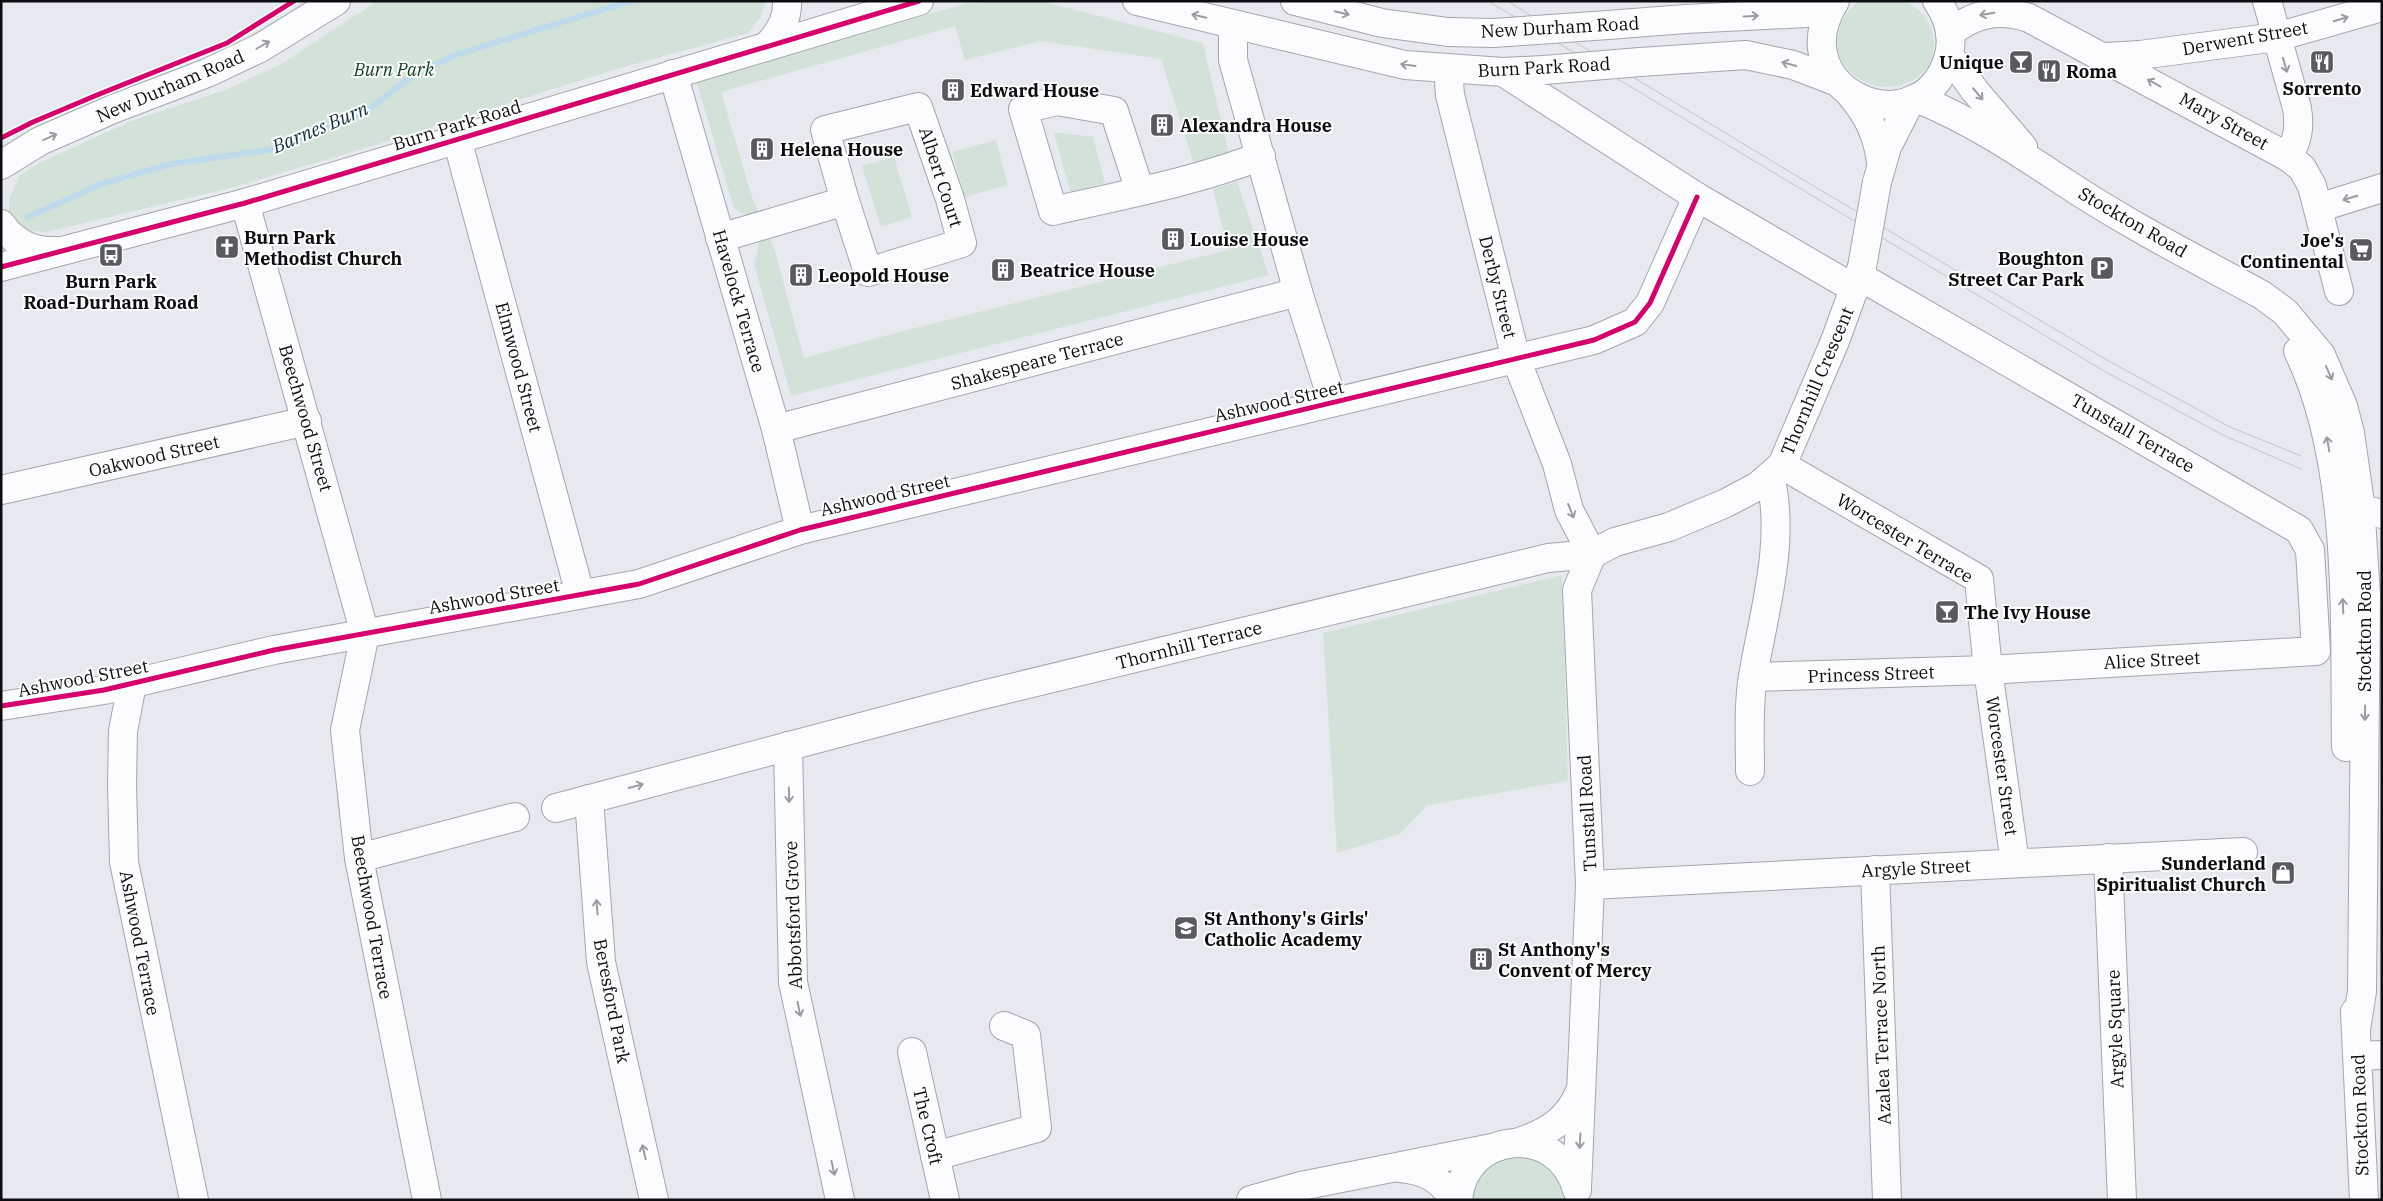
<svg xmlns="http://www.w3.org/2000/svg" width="2383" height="1201" viewBox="0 0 2383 1201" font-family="'IBM Plex Serif',serif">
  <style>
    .green { fill: #d3e2d8 }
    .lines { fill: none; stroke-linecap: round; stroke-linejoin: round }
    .stream { stroke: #bedbec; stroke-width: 6 }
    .minor-casing { stroke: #a3a6ab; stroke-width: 30 }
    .highway-casing { stroke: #a3a6ab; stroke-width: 30 }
    .minor { stroke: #fbfcfd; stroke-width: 28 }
    .highway { stroke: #fbfcfd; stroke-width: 28 }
    .tram { stroke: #c1c3c5; stroke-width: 1 }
    .minor-bridge-casing { stroke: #a3a6ab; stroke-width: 30; stroke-linecap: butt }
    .highway-bridge-casing { stroke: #a3a6ab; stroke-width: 30; stroke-linecap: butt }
    .minor-bridge { stroke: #fbfcfd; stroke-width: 28 }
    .highway-bridge { stroke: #fbfcfd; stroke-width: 28 }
    .cycleway-casing { stroke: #fff; stroke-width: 8 }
    .cycleway { stroke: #d6006c; stroke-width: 5 }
    .oneway { stroke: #9b9c9f }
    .labels { text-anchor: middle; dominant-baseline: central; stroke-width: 4; stroke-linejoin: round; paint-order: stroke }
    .street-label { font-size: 18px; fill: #0b0d11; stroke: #fff }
    .poi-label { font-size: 18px; font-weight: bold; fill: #0b0d11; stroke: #fff; text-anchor: start }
    .park-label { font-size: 18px; font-style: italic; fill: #13431e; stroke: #fff }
    .water-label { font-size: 19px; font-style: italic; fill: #0c303f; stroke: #fff }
  </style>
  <rect width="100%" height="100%" fill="#e6eaf0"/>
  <g class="green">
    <path d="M377 1H766L760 18 748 33 617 69 379 144 238 186 47 232 29 231 18 223 9 212V200L19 176 39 163 131 121 225 90 283 63Z"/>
    <path d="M998 1H1041L1203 43 1232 167 1198 177 1161 59 1041 41 965 60 955 26 721 92 752 197 774 248 804 358 907 330 1228 250 1213 189 1237 182 1269 275 791 396 754 264 764 225 734 208 695 77 965 4Z"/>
    <path d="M1858 1H1906C1923 12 1933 24 1934 44 1935 75 1901 93 1873 85 1831 71 1826 29 1858 1Z"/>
    <path d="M1054 132 1093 137 1105 183 1070 192Z"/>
    <path d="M996 140 1008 185 965 197 952 152Z"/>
    <path d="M894 157 912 217 881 227 862 166Z"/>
    <path d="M1562 575 1568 781 1428 805 1400 834 1337 853 1323 633Z"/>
    <path d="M1520 1155 1549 1164 1566 1189 1567 1200H1473C1477 1172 1494 1159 1520 1155Z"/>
  </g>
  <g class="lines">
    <path class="stream" d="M28 217 101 184 171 164 274 149 368 110 411 77 455 55 631 1"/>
    <defs>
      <g id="minor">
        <path d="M2267 1 2297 108C2300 127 2298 140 2288 157"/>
        <path d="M1233 25V60L1298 292 1333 402"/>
        <path d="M1950 33C1974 13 1999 8 2029 18L2288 157 2302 168 2312 186 2339 291"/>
        <path d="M2106 57 2140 55 2277 37 2382 7"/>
        <path d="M1448 69 1450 95 1516 359 1557 464 1569 510 1592 554"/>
        <path d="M1503 72 1697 197 1855 289"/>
        <path d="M673 74 776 429 800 530"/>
        <path d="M1850 94C1868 115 1878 135 1881 163"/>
        <path d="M457 139 580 594"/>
        <path d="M1877 182 1887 147 1911 100"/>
        <path d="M1140 191 1114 111 1057 101 1023 109 1053 211C1123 195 1194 182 1261 156"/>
        <path d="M245 203 365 634 345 730 359 858 427 1200"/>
        <path d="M2318 208 2382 188"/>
        <path d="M720 238 845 201 868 272 962 243 950 199 918 107 825 130 845 201"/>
        <path d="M776 429 1298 292"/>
        <path d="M1782 465 1979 579 1988 670 2015 863"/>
        <path d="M1 490 307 421"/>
        <path d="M2346 527 2353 515 2369 511 2382 514"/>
        <path d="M1753 677 1988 670 2316 651 2310 550 2299 530 1859 276"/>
        <path d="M132 684 123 731 122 784 124 862 194 1200"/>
        <path d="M1 706 104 690 274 650 639 584 800 530 1594 340 1635 322 1650 303 1697 197"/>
        <path d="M788 746 793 982 840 1200"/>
        <path d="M1750 771C1750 739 1748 707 1753 676 1764 611 1786 541 1770 476"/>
        <path d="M589 799 601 962 654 1200"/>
        <path d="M556 808 978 696 1548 558 1592 554 1615 542 1669 527 1726 503 1758 486 1782 465 1835 341 1862 267"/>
        <path d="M359 858 515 817"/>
        <path d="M2108 858 2122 1200"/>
        <path d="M1875 870 1887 1200"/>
        <path d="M1590 885 2243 852"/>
        <path d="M912 1052 945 1200"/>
        <path d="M2358 1056 2382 1055"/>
        <path d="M1516 1143C1548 1133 1569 1120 1581 1089"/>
        <path d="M935 1156 1037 1128 1026 1035 1004 1026"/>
        <path d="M1400 1168C1425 1170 1441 1179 1454 1200"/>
        <path d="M1577 1188 1590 885 1577 590 1592 554"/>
        <path d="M1251 1200 1301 1186 1497 1147"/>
        <path d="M1458 1200C1464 1130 1559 1122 1577 1190"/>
      </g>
      <g id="highway">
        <path d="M1137 1 1405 65 1503 72 1544 70"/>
        <path d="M1295 1 1382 23 1448 32 1493 33"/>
        <path d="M1835 1C1779 90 1918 151 1948 59 1954 39 1949 18 1937 1"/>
        <path d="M1608 25 1685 19 1828 12"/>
        <path d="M767 46C779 34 788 19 787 1"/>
        <path d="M1949 55 1975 91 2023 147"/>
        <path d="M1640 62 1746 55 1793 65 1835 81"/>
        <path d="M1916 98C1969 119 2017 151 2064 182 2127 224 2196 259 2262 295L2285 312 2321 355 2343 406 2350 433 2360 503 2366 596 2362 991 2356 1030"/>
        <path d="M1 165 40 141 113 109 207 73 260 48 336 1"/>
        <path d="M1 224C14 243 32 252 55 251"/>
        <path d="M1 267 245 203 919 1"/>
        <path d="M2298 351C2353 464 2344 623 2346 747"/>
        <path d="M2355 1012 2364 1200"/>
      </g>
    </defs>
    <use href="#minor" class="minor-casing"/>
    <use href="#highway" class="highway-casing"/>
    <use href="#minor" class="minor"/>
    <use href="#highway" class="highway"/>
    <g class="tram">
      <path d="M1488 1 2104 371 2223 435 2301 469"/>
      <path d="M1507 1 1790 172 2107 360 2228 426 2301 456"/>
    </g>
    <defs>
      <path id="minor-bridge" d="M1862 267 1877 182"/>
      <g id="highway-bridge">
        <path d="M1493 33 1608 25"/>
        <path d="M1544 70 1640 62"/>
      </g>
    </defs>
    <use href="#minor-bridge" class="minor-bridge-casing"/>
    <use href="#highway-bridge" class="highway-bridge-casing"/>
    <use href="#minor-bridge" class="minor-bridge"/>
    <use href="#highway-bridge" class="highway-bridge"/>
    <defs>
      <g id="cycleway">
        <path d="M1 138 33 122 97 95 227 43 294 1"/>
        <path d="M1 267 245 203 919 1"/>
        <path d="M1 706 104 690 274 650 639 584 800 530 1594 340 1635 322 1650 303 1697 197"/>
      </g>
    </defs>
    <use href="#cycleway" class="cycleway-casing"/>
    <use href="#cycleway" class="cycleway"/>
  </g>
  <defs><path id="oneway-shaft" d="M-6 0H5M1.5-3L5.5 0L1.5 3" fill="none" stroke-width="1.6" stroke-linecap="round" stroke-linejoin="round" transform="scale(1.25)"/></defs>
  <g class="oneway">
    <use href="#oneway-shaft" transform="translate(1342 13) rotate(14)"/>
    <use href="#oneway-shaft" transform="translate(1987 14) rotate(170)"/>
    <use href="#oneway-shaft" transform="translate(1199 16) rotate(-166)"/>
    <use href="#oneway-shaft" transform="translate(1751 16) rotate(-3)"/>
    <use href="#oneway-shaft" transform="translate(2341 19) rotate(-17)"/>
    <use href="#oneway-shaft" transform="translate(263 45) rotate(-30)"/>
    <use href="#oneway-shaft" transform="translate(1789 64) rotate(-164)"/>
    <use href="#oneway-shaft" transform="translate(1408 65) rotate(-172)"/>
    <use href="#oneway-shaft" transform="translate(2285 65) rotate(74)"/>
    <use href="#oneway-shaft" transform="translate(2154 83) rotate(-151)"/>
    <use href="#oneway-shaft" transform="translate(1978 94) rotate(50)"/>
    <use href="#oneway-shaft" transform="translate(50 137) rotate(-24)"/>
    <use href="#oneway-shaft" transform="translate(2350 198) rotate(163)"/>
    <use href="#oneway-shaft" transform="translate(2329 373) rotate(66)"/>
    <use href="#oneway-shaft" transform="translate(2328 444) rotate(-100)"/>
    <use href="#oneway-shaft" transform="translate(1571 511) rotate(68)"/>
    <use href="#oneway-shaft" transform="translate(2343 606) rotate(-92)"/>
    <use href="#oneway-shaft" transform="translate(2365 713) rotate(91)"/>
    <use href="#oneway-shaft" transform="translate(636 786) rotate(-15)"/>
    <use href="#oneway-shaft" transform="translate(789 795) rotate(89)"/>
    <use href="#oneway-shaft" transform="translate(597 907) rotate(-94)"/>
    <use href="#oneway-shaft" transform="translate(799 1009) rotate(78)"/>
    <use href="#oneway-shaft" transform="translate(1580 1141) rotate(93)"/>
    <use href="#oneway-shaft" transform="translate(644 1152) rotate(-103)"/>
    <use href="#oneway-shaft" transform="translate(833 1168) rotate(78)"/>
  </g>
  <defs>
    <symbol id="bar-square" viewBox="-11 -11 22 22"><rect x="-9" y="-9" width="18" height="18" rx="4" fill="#585a5f" stroke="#fff"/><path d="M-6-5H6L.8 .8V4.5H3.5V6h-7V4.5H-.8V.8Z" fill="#fff"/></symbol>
    <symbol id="restaurant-square" viewBox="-11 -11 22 22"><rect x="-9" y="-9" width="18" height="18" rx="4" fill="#585a5f" stroke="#fff"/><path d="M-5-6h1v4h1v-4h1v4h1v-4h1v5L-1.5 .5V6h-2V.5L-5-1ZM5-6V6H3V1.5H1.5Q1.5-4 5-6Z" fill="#fff"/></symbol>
    <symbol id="building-square" viewBox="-11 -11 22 22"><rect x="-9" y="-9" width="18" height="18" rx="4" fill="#585a5f" stroke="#fff"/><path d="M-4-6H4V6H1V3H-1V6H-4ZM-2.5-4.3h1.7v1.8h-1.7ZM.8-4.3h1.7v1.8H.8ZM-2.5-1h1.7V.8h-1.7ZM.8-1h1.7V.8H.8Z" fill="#fff"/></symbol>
    <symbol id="church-square" viewBox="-11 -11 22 22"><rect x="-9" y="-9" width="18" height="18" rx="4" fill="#585a5f" stroke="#fff"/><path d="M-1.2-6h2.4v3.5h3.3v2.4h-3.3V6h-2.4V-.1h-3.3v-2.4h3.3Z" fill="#fff"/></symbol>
    <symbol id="supermarket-square" viewBox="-11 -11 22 22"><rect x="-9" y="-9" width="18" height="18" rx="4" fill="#585a5f" stroke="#fff"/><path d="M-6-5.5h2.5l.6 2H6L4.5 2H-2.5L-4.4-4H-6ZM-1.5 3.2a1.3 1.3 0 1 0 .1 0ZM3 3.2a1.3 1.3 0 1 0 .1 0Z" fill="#fff"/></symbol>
    <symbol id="bus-square" viewBox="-11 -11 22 22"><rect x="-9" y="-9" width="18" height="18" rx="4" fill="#585a5f" stroke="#fff"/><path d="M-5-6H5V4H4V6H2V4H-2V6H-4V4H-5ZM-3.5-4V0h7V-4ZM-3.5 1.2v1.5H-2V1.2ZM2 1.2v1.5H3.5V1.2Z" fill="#fff"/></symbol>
    <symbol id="parking-square" viewBox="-11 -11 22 22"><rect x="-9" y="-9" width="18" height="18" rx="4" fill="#585a5f" stroke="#fff"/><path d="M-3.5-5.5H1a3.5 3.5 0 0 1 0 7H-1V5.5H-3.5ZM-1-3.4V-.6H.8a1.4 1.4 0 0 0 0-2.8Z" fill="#fff"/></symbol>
    <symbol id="shop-square" viewBox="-11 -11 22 22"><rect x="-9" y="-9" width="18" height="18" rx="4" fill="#585a5f" stroke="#fff"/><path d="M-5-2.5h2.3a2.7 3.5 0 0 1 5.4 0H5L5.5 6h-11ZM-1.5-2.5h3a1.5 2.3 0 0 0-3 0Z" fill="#fff"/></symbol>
    <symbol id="school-square" viewBox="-11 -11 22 22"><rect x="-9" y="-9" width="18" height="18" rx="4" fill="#585a5f" stroke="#fff"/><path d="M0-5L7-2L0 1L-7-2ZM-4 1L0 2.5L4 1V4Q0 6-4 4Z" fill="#fff"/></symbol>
  </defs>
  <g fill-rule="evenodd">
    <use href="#bar-square" x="2007" y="48" width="28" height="28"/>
    <use href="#restaurant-square" x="2308" y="48" width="28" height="28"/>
    <use href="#restaurant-square" x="2035" y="57" width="28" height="28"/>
    <use href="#building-square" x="939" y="76" width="28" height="28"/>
    <use href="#building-square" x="1148" y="111" width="28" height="28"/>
    <use href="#building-square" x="748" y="135" width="28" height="28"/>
    <use href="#building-square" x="1159" y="225" width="28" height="28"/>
    <use href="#church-square" x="213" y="233" width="28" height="28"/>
    <use href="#supermarket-square" x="2347" y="236" width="28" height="28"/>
    <use href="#bus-square" x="97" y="241" width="28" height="28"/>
    <use href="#parking-square" x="2088" y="254" width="28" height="28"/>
    <use href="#building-square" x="989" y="256" width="28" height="28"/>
    <use href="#building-square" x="787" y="261" width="28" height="28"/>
    <use href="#bar-square" x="1933" y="598" width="28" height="28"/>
    <use href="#shop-square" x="2269" y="859" width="28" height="28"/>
    <use href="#school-square" x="1172" y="914" width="28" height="28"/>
    <use href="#building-square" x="1467" y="945" width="28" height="28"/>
  </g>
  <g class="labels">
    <g class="street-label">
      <text transform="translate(1560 27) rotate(-3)">New Durham Road</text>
      <text transform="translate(2245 38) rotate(-10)">Derwent Street</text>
      <text transform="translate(1544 67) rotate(-3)">Burn Park Road</text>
      <text transform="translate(170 86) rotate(-23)">New Durham Road</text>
      <text transform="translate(2224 121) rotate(29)">Mary Street</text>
      <text transform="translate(457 125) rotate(-17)">Burn Park Road</text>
      <text transform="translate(941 177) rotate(72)">Albert Court</text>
      <text transform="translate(2133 222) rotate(30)">Stockton Road</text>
      <text transform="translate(1498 287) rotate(76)">Derby Street</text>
      <text transform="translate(739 301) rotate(74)">Havelock Terrace</text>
      <text transform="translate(1037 361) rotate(-15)">Shakespeare Terrace</text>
      <text transform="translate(519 367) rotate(75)">Elmwood Street</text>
      <text transform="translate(1817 381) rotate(-67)">Thornhill Crescent</text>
      <text transform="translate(1279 401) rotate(-13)">Ashwood Street</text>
      <text transform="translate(306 418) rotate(74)">Beechwood Street</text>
      <text transform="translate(2133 433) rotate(30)">Tunstall Terrace</text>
      <text transform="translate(154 456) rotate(-13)">Oakwood Street</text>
      <text transform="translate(885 495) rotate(-13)">Ashwood Street</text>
      <text transform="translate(1905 538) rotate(31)">Worcester Terrace</text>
      <text transform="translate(494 596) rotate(-10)">Ashwood Street</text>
      <text transform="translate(2364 631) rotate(-90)">Stockton Road</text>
      <text transform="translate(1189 645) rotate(-14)">Thornhill Terrace</text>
      <text transform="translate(2152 660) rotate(-3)">Alice Street</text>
      <text transform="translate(1871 674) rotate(-2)">Princess Street</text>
      <text transform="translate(83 678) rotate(-11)">Ashwood Street</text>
      <text transform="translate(2002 766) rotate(82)">Worcester Street</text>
      <text transform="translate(1587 813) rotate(-93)">Tunstall Road</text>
      <text transform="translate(1916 868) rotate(-3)">Argyle Street</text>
      <text transform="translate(793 915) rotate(-92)">Abbotsford Grove</text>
      <text transform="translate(372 917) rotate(80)">Beechwood Terrace</text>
      <text transform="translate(140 943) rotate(79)">Ashwood Terrace</text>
      <text transform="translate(612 1001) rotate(79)">Beresford Park</text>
      <text transform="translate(2115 1029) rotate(-92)">Argyle Square</text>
      <text transform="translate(1881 1035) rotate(-92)">Azalea Terrace North</text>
      <text transform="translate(2360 1115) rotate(-92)">Stockton Road</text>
      <text transform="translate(928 1126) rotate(77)">The Croft</text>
    </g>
    <g class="poi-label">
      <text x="2004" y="62" text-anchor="end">Unique</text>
      <text x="2066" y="71">Roma</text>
      <text x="2322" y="88" text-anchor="middle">Sorrento</text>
      <text x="970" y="90">Edward House</text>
      <text x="1180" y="125">Alexandra House</text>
      <text x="780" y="149">Helena House</text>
      <text x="244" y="237">Burn Park<tspan x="244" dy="21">Methodist Church</tspan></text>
      <text x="1190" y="239">Louise House</text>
      <text x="2344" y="240" text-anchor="end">Joe's<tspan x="2344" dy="21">Continental</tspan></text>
      <text x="2084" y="258" text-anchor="end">Boughton<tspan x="2084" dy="21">Street Car Park</tspan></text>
      <text x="1020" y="270">Beatrice House</text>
      <text x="818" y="275">Leopold House</text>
      <text x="111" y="281" text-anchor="middle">Burn Park<tspan x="111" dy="21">Road-Durham Road</tspan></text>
      <text x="1964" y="612">The Ivy House</text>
      <text x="2266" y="863" text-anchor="end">Sunderland<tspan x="2266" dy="21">Spiritualist Church</tspan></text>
      <text x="1204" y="918">St Anthony's Girls'<tspan x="1204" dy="21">Catholic Academy</tspan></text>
      <text x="1498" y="949">St Anthony's<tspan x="1498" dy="21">Convent of Mercy</tspan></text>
    </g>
    <g class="park-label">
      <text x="394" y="69">Burn Park</text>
    </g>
    <g class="water-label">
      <text transform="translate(320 127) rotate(-23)">Barnes Burn</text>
    </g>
  </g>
  <rect width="2383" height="1201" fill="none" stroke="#0b0d11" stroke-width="5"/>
</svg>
